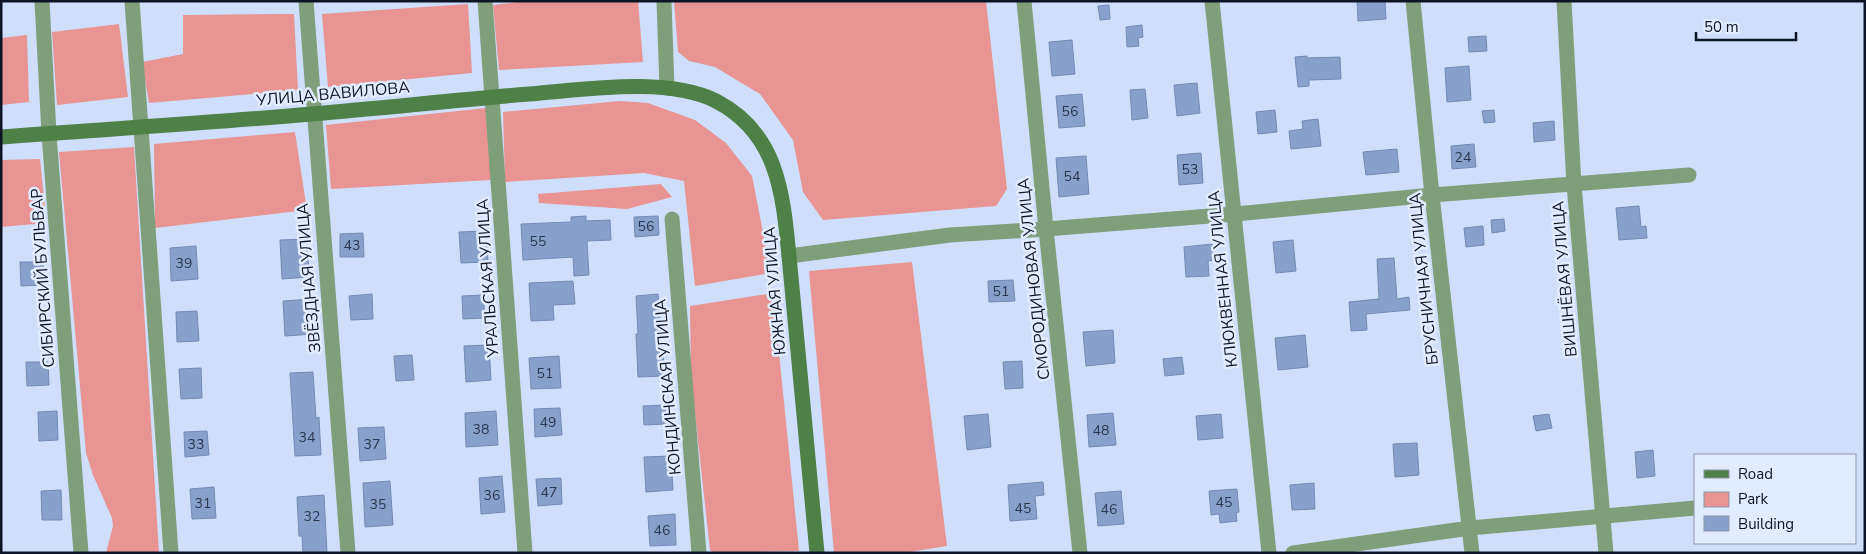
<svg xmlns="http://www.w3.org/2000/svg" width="1866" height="554" viewBox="0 0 1866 554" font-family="'Nunito Sans',sans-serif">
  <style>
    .green { fill: #e79492 }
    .building { fill: #88a0cc; stroke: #728ab4 }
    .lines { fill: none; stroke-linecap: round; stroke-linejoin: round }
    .street { stroke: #7e9f79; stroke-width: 15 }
    .secondary { stroke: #4e8048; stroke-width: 15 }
    .labels { text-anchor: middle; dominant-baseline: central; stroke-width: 5; stroke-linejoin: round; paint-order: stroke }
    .number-label { font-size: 14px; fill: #2b384f }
    .street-label { font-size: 16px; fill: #0c1525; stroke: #e1ecff }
  </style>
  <rect width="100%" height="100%" fill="#cfdffb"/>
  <g class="green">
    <path d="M529 1H638L643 62 499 70 493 5Z"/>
    <path d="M674 1H986L1007 189 996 206 823 220 803 192 793 140 760 94 715 67 689 61 678 52Z"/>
    <path d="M468 4 472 73 328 87 322 14Z"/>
    <path d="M294 14 298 90 149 103 142 62 183 54V15Z"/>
    <path d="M119 24 128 97 57 105 52 32Z"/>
    <path d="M27 35 29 102 1 105V38Z"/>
    <path d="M620 101 648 103 695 120 726 143 752 176 771 273 695 286 684 181 644 173 505 182 503 112Z"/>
    <path d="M486 108 491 180 331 189 326 125Z"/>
    <path d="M295 132 307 210 155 228 154 144Z"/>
    <path d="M134 147 159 553H106L113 526 112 518 93 475 86 453 59 152Z"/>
    <path d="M40 159 45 208 35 224 1 227V160Z"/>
    <path d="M661 184 672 197 627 209 539 203 538 194Z"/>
    <path d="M912 262 947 546 903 553H834L809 271Z"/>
    <path d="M773 293 799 551 713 553 710 550 691 377 690 306Z"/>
  </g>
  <g class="building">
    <path d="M1357 1H1385L1386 19 1358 21Z"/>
    <path d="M1109 5 1110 19 1100 20 1098 6Z"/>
    <path d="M1142 25 1143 37 1138 38 1139 46 1127 47 1126 27Z"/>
    <path d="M1486 36 1487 51 1469 52 1468 37Z"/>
    <path d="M1072 40 1075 74 1052 76 1049 42Z"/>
    <path d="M1307 56V58L1340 57 1341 79 1309 80V86L1298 87 1295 57Z"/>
    <path d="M1469 66 1471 100 1447 102 1445 68Z"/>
    <path d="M1197 83 1200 113 1177 116 1174 85Z"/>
    <path d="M1145 89 1148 118 1132 120 1130 90Z"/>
    <path d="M1082 94 1085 126 1059 128 1056 96Z"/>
    <path d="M1275 110 1277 132 1258 134 1256 112Z"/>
    <path d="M1494 110 1495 122 1484 123 1482 111Z"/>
    <path d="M1318 119 1321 146 1291 149 1289 131 1303 129 1302 121Z"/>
    <path d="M1554 121 1555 140 1534 142 1533 123Z"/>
    <path d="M1474 144 1476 167 1452 169 1451 146Z"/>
    <path d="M1397 149 1399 172 1366 175 1363 152Z"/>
    <path d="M1201 153 1203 183 1179 185 1177 155Z"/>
    <path d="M1086 156 1089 194 1059 197 1056 158Z"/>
    <path d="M1639 206 1641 227 1646 226 1647 238 1619 240 1616 208Z"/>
    <path d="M586 216V221L610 220 611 240 587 241 589 275 574 276 573 257 523 260 521 224 571 222V217Z"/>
    <path d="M658 216 659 235 635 237 634 217Z"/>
    <path d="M1504 219 1505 231 1492 233 1491 220Z"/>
    <path d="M1483 226 1484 245 1466 247 1464 228Z"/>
    <path d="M486 231 488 262 461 263 459 232Z"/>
    <path d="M363 233 364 257H340V234Z"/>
    <path d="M307 239 309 277 282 279 280 240Z"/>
    <path d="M1293 240 1296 271 1276 273 1273 242Z"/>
    <path d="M1212 244 1214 260 1208 261 1209 276 1186 277 1184 247Z"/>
    <path d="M196 246 198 279 171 281 170 248Z"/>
    <path d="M1394 258 1397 299 1409 297 1410 310 1366 314 1367 330 1351 331 1349 302 1379 299 1377 259Z"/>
    <path d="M20 262H43L44 285 21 286Z"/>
    <path d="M1013 280 1015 301 989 302 988 281Z"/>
    <path d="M573 281 575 304 553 305 554 320 531 321 529 283Z"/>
    <path d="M372 294 373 319 351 320 349 296Z"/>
    <path d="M658 294 665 376 638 377 636 334H638L636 296Z"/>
    <path d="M483 295 485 318 463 319 462 296Z"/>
    <path d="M312 299 314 334 285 336 283 301Z"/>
    <path d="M197 311 199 341 177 342 176 312Z"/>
    <path d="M1113 330 1115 363 1086 366 1083 332Z"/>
    <path d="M1305 335 1308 367 1278 370 1275 338Z"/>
    <path d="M489 345 491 380 466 382 464 346Z"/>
    <path d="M412 355 414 380 396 381 394 356Z"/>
    <path d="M559 356 561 388 531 389 529 358Z"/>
    <path d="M1182 357 1184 374 1165 376 1163 359Z"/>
    <path d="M1022 361 1023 388 1005 389 1003 362Z"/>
    <path d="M26 362H48L49 385 27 386Z"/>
    <path d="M201 368 202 398 181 399 179 369Z"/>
    <path d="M313 372 316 418 319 417 321 455 295 456 290 373Z"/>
    <path d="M665 405 666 424 644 425 643 406Z"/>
    <path d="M560 408 562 435 535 437 534 409Z"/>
    <path d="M57 411 58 440 39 441 38 412Z"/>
    <path d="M496 411 498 445 466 447 465 413Z"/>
    <path d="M1113 413 1116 445 1089 447 1087 415Z"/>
    <path d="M988 414 991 447 967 450 964 416Z"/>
    <path d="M1221 414 1223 438 1198 440 1196 416Z"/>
    <path d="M1549 414 1552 428 1536 431 1533 416Z"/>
    <path d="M384 427 386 459 360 461 358 428Z"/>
    <path d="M207 431 209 455 185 457 184 432Z"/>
    <path d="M1417 443 1419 475 1395 477 1393 444Z"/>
    <path d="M1653 450 1655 476 1637 478 1635 452Z"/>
    <path d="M671 456 673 490 646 492 644 457Z"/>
    <path d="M502 476 505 512 481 514 479 478Z"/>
    <path d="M561 478 562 504 538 506 536 479Z"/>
    <path d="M390 481 393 525 365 527 363 483Z"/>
    <path d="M1043 482 1044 495 1035 496 1037 519 1010 521 1008 485Z"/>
    <path d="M1314 483 1315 509 1292 510 1290 485Z"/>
    <path d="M214 487 216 518 192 519 190 489Z"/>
    <path d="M1237 489 1239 512 1236 513 1237 521 1220 523 1219 514 1211 515 1209 491Z"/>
    <path d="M61 490 62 520H42L41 491Z"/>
    <path d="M1121 491 1124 524 1098 526 1095 493Z"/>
    <path d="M324 495 327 553H303L302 536H299L297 497Z"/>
    <path d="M675 514 676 545 650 546 648 516Z"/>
  </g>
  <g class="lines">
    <g class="street">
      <path d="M42 1 49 134 81 553"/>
      <path d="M132 1 171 553"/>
      <path d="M306 1 348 553"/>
      <path d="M485 1 525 553"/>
      <path d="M664 1 667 88"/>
      <path d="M1024 1 1046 229 1080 553"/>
      <path d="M1212 1 1269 553"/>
      <path d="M1413 1 1432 195 1472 553"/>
      <path d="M1564 1 1574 185 1606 553"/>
      <path d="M672 219 699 553"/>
      <path d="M789 256 950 235 1046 229 1235 214 1432 195 1689 175"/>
      <path d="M1293 553 1470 528 1695 508"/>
    </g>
    <path class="secondary" d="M1 137C105 129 209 123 312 114 384 108 456 100 529 94 582 90 667 76 716 101 778 133 783 194 789 256L817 553"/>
  </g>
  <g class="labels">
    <g class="number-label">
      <text x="1070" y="111">56</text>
      <text x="1463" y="157">24</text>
      <text x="1190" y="169">53</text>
      <text x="1072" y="176">54</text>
      <text x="646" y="226">56</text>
      <text x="538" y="241">55</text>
      <text x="352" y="245">43</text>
      <text x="184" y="263">39</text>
      <text x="1001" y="291">51</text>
      <text x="545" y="373">51</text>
      <text x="548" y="422">49</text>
      <text x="481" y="429">38</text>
      <text x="1101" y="430">48</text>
      <text x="307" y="437">34</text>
      <text x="196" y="444">33</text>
      <text x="372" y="444">37</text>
      <text x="549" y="492">47</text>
      <text x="492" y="495">36</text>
      <text x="1224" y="502">45</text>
      <text x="203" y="503">31</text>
      <text x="378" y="504">35</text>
      <text x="1023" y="508">45</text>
      <text x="1109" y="509">46</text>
      <text x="312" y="516">32</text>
      <text x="662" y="530">46</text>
    </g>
    <g class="street-label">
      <text transform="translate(333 94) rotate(-5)">УЛИЦА ВАВИЛОВА</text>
      <text transform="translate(43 278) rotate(-94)">СИБИРСКИЙ БУЛЬВАР</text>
      <text transform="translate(309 278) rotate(-95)">ЗВЁЗДНАЯ УЛИЦА</text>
      <text transform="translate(488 278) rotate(-94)">УРАЛЬСКАЯ УЛИЦА</text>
      <text transform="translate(1034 279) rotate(-96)">СМОРОДИНОВАЯ УЛИЦА</text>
      <text transform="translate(1223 279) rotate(-96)">КЛЮКВЕННАЯ УЛИЦА</text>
      <text transform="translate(1424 279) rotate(-96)">БРУСНИЧНАЯ УЛИЦА</text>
      <text transform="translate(1565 279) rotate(-95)">ВИШНЁВАЯ УЛИЦА</text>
      <text transform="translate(775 291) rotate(-95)">ЮЖНАЯ УЛИЦА</text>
      <text transform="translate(668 387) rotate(-95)">КОНДИНСКАЯ УЛИЦА</text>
    </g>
  </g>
  <rect width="1866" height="554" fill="none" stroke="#0c1525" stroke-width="5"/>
  <rect x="1694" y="454" width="162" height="90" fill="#e1ecff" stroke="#8c96a8"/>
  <rect x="1704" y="470" width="25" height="8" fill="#4e8048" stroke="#8c96a8"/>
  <text x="1738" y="479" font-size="15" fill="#0c1525">Road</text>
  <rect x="1704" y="492" width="25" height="15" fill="#e79492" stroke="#8c96a8"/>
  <text x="1738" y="504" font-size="15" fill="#0c1525">Park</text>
  <rect x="1704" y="516" width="25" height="15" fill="#88a0cc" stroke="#8c96a8"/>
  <text x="1738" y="529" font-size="15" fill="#0c1525">Building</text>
  <path d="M1696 32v8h100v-8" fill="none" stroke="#0c1525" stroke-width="2.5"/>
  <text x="1704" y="32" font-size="15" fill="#0c1525" stroke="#e1ecff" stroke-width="4" paint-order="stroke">50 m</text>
</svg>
